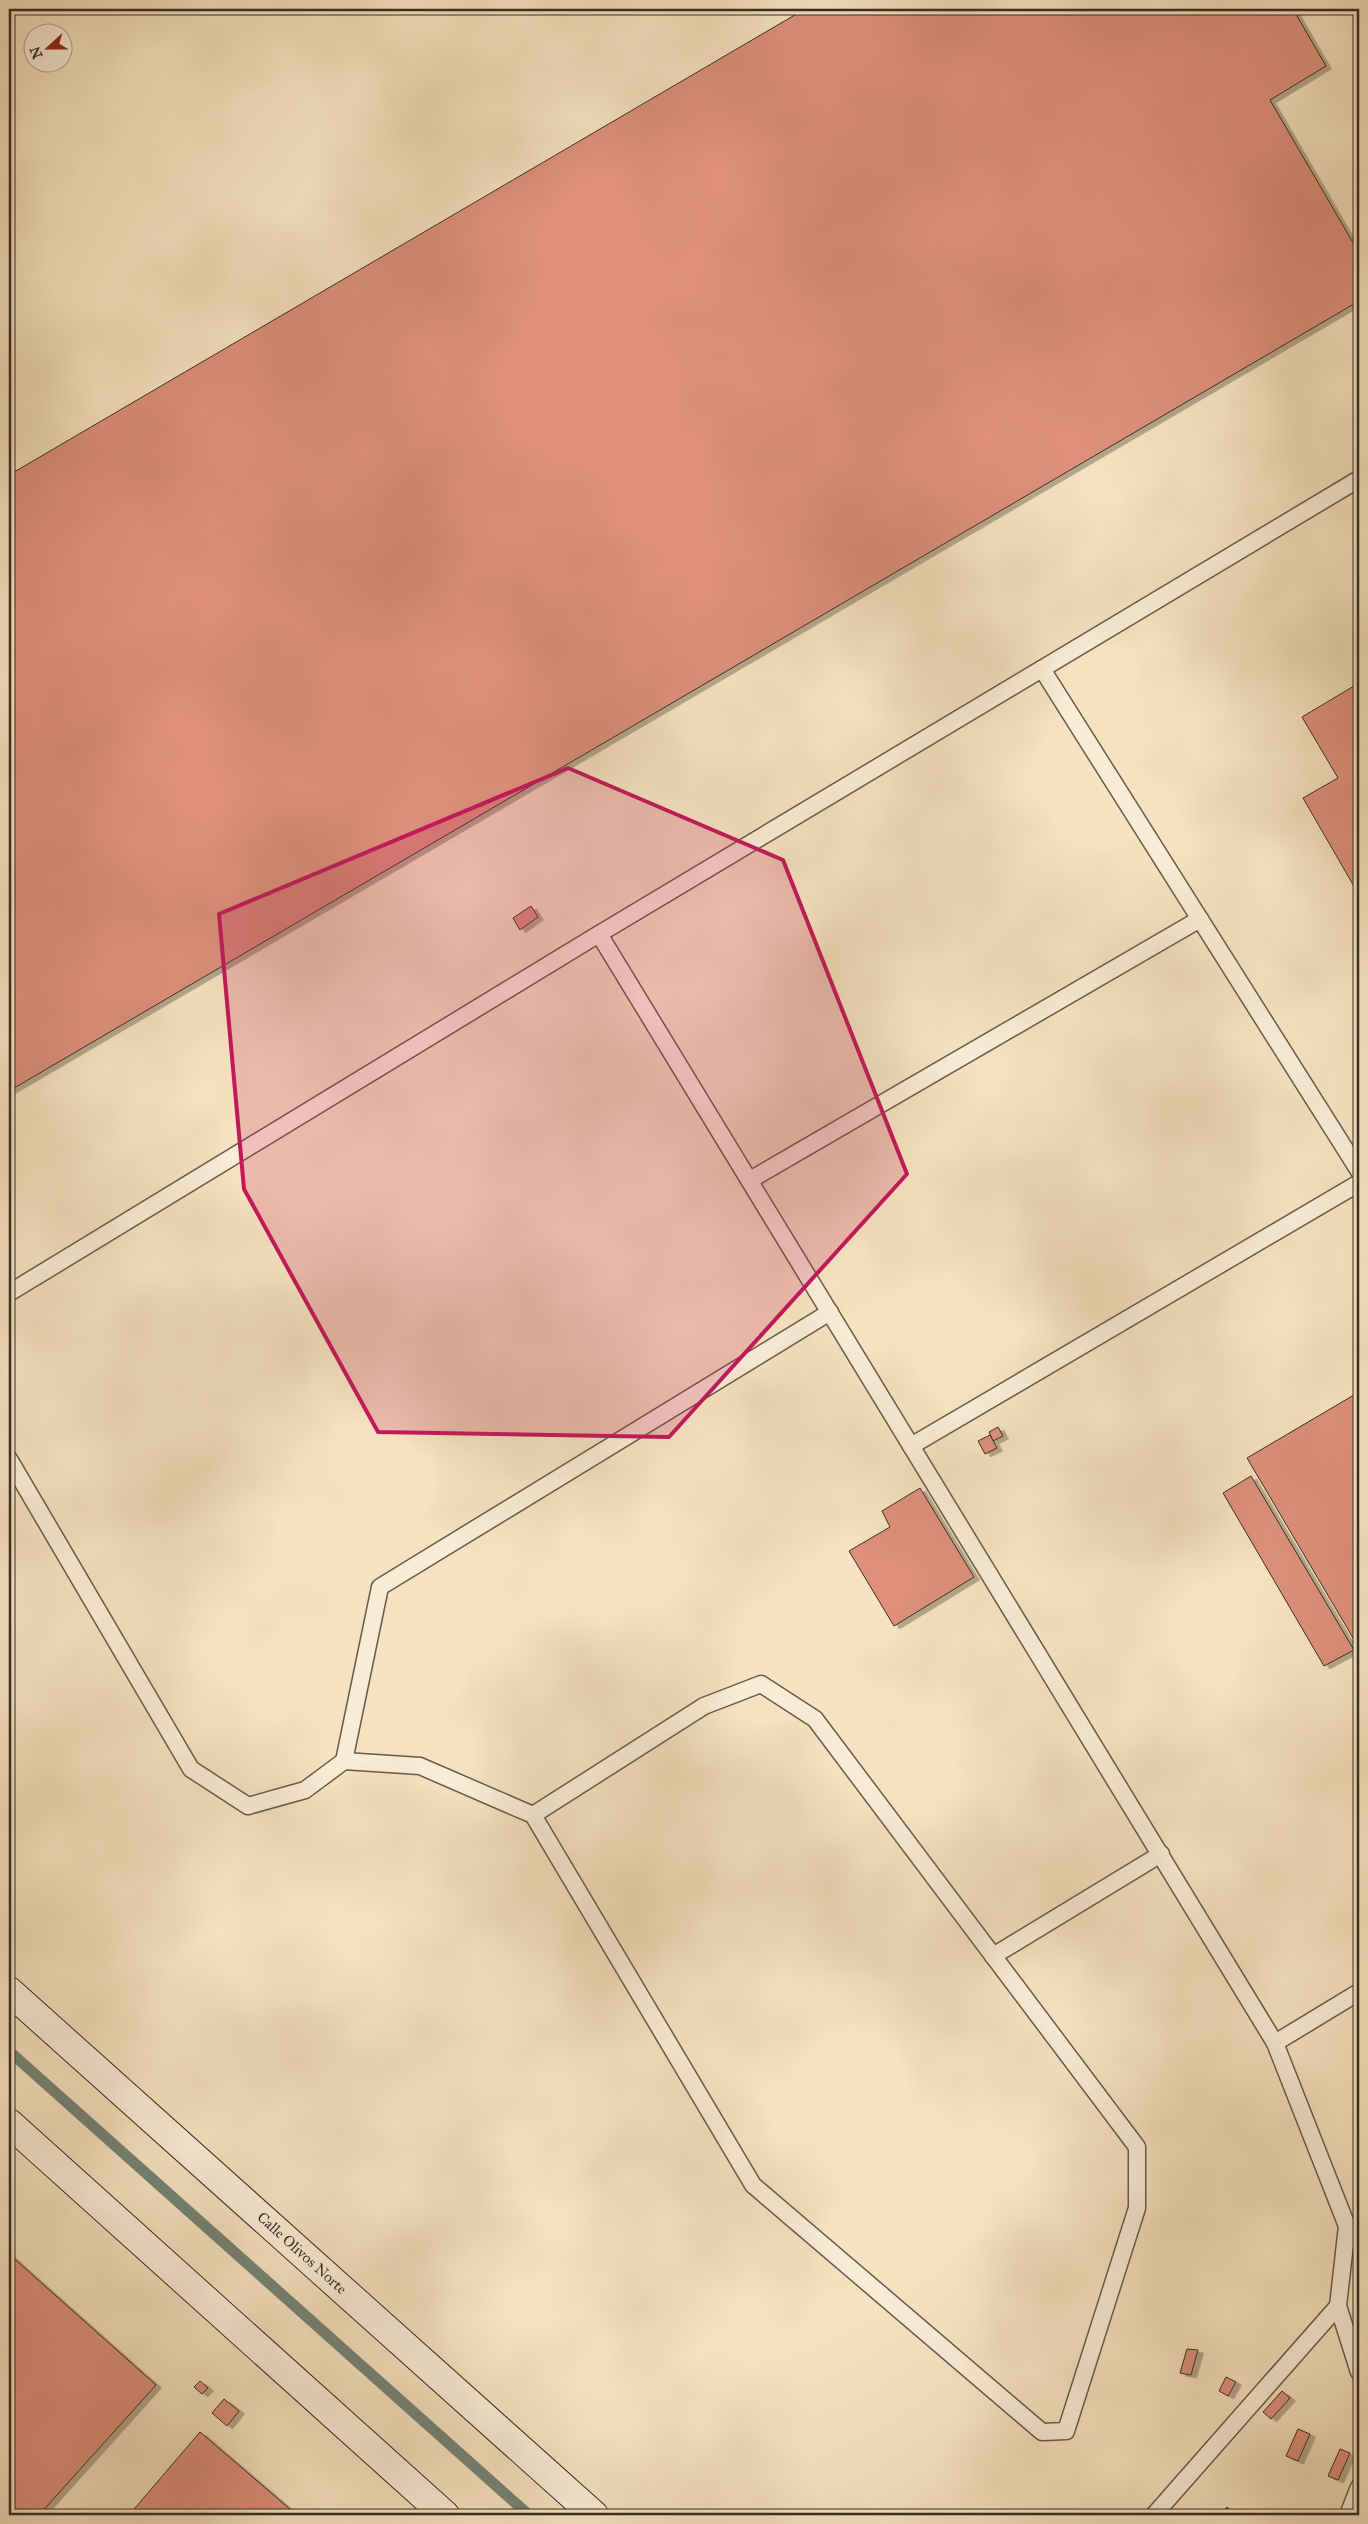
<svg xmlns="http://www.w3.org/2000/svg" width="1368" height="2524" viewBox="0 0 1368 2524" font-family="'IM FELL Great Primer',serif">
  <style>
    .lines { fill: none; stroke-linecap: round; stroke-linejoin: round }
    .stream { stroke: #748477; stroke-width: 11 }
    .building { fill: #de907b; stroke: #372e22; filter: url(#shadow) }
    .lane-casing { stroke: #675b4a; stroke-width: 19 }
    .secondary-casing { stroke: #372e22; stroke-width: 30 }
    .lane { stroke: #f9ecd6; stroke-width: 16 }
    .secondary { stroke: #f9ecd6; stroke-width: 28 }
    .marked { fill: #c2185b; fill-opacity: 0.2; stroke: #c2185b; stroke-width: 4; stroke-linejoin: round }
    .labels { text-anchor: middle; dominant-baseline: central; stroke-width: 4; stroke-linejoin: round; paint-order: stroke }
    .street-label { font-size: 15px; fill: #372e22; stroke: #f9ecd6 }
  </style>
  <defs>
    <filter id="shadow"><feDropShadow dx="5.5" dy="3" stdDeviation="0" flood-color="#0004"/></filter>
  </defs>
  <rect width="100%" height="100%" fill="#f6e2c0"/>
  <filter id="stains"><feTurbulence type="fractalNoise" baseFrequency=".004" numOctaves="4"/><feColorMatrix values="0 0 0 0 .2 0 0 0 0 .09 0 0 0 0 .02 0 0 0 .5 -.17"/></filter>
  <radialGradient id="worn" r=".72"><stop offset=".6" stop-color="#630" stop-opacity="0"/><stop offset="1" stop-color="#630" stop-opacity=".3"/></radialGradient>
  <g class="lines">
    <path class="stream" d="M9 2051 529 2515"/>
  </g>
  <g class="building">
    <path d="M805 9H1293L1326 66 1270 100 1359 253V301L9 1091V475Z"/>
    <path d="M1359 683V895L1303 798 1338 778 1302 717Z"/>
    <path d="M531 906 538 917 520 930 513 918Z"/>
    <path d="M1359 1392V1648L1247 1458Z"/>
    <path d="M998 1427 1003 1436 993 1441 989 1432Z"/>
    <path d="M990 1435 997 1448 985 1454 978 1441Z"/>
    <path d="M1251 1476 1354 1650 1324 1666 1223 1493Z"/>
    <path d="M920 1488 974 1577 894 1626 849 1551 890 1527 882 1511Z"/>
    <path d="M9 2254 156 2385 39 2515H9Z"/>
    <path d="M1187 2349 1198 2350 1191 2375 1180 2373Z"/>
    <path d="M1226 2377 1236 2382 1228 2396 1219 2391Z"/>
    <path d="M200 2381 208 2388 202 2394 194 2387Z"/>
    <path d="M1282 2391 1290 2398 1271 2419 1263 2412Z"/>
    <path d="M224 2399 239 2411 227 2426 212 2413Z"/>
    <path d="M1298 2429 1310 2434 1298 2461 1286 2456Z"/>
    <path d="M200 2432 291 2510 287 2515H129Z"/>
    <path d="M1340 2449 1350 2453 1338 2480 1328 2476Z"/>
    <path d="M1227 2507 1236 2515H1220Z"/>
  </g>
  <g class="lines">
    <defs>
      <g id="lane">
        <path d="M1042 669 1359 1171"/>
        <path d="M599 934 1275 2043 1347 2226 1359 2243"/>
        <path d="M750 1180 1200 919"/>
        <path d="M9 1293 599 934 1359 479"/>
        <path d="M911 1446 1359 1183"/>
        <path d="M9 1459 191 1769 248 1806 305 1790 344 1761 420 1766 533 1815 753 2185 1042 2432 1066 2431 1137 2208V2147L815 1719 761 1684 704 1706 533 1815"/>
        <path d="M344 1761 380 1587 830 1312"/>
        <path d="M993 1956 1161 1854"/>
        <path d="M1275 2043 1359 1992"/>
        <path d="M1347 2226 1338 2306 1359 2372"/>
        <path d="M1154 2515 1338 2306"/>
        <path d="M1348 2515 1359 2487"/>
      </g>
      <g id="secondary">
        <path d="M9 1991 594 2515"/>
        <path d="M9 2123 445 2515"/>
      </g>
    </defs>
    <use href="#lane" class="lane-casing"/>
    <use href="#secondary" class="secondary-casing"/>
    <use href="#lane" class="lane"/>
    <use href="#secondary" class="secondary"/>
  </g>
  <path class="marked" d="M568 768 783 860 907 1174 669 1437 378 1432 244 1189 219 914Z"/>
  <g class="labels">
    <g class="street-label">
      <text transform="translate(302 2253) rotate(42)">Calle Olivos Norte</text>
    </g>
  </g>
  <rect width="1368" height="2524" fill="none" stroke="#f6e2c0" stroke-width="30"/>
  <rect x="10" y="10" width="1348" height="2504" fill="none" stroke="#372e22" stroke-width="2.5"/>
  <rect x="15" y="15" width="1338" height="2494" fill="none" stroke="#372e22"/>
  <g transform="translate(48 48) rotate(249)"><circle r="24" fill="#f9ecd6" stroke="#aba08e"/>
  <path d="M0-4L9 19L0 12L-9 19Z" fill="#8f2418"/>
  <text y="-8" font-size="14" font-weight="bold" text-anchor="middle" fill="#372e22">N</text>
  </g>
  <rect width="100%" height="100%" filter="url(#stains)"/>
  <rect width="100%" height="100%" fill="url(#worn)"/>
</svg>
